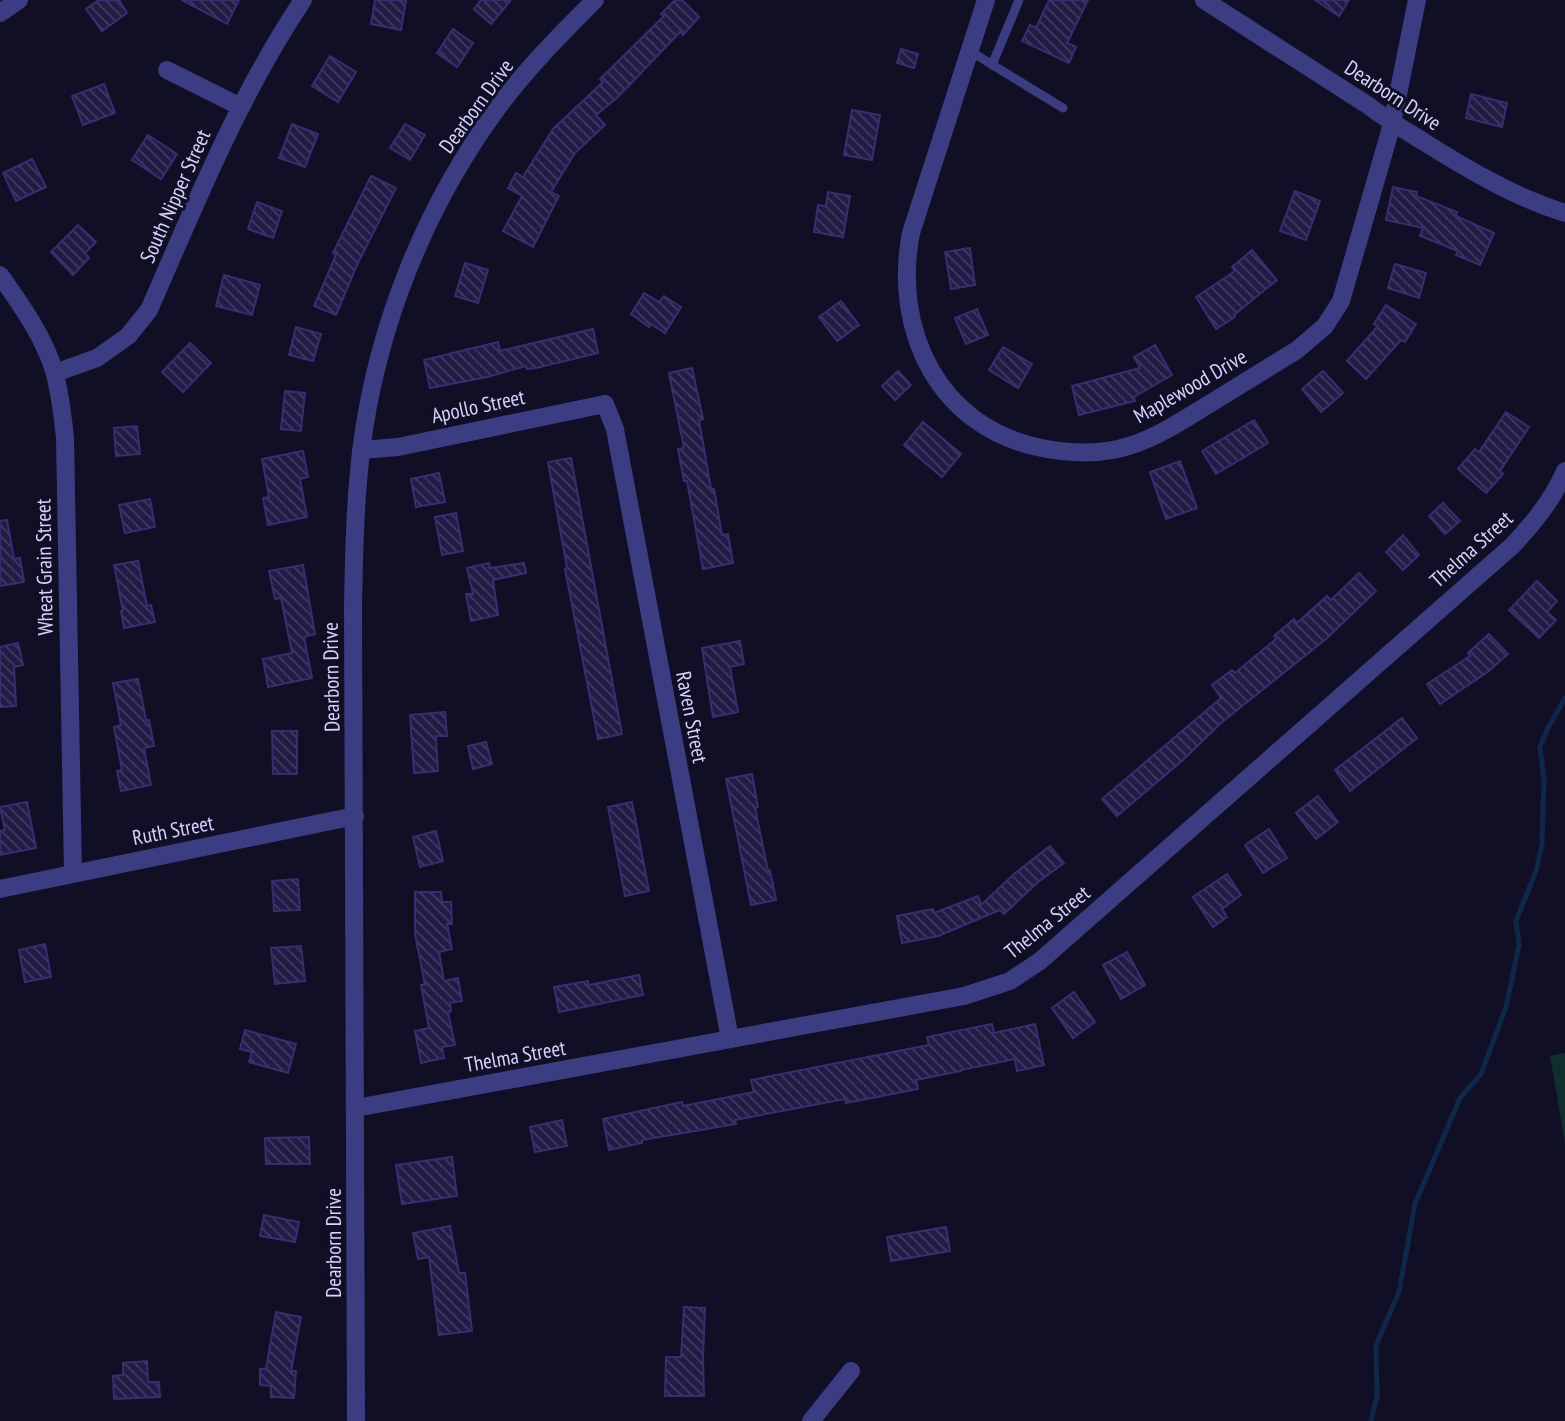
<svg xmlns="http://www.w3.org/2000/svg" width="1565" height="1421" viewBox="0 0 1565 1421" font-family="'PT Sans Narrow',sans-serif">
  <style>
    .park { fill: #122e2c }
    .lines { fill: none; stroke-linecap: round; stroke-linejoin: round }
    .stream { stroke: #0f2849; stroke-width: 5 }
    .building { fill: url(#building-back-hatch); stroke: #372e71; stroke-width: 2 }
    .service { stroke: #3b3c82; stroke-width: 9 }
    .minor { stroke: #3b3c82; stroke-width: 18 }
    .tertiary { stroke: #3b3c82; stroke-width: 18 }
    .labels { text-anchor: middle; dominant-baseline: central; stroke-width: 6; stroke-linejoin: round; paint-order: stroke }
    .street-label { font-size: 21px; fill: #d6d3fe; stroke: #110f25 }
  </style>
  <defs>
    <pattern id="building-back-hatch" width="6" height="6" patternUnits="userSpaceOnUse" patternTransform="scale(1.75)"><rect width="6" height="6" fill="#221b45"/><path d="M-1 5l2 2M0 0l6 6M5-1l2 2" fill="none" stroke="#413b61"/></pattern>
  </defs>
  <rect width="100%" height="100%" fill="#110f25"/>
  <path class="park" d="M1565 1053V1143L1550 1056Z"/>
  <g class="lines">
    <path class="stream" d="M1371 1421 1377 1397 1376 1345 1399 1292 1415 1204 1460 1098 1481 1074 1506 1007 1519 945 1516 921 1536 871 1542 844 1544 780 1540 747 1547 730 1565 698"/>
  </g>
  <g class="building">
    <path d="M99 0H119L127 13 102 31 86 9Z"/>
    <path d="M182 0H239L227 24Z"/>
    <path d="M375 0H406L401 30 371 24Z"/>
    <path d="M481 0H511L491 24 474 9Z"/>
    <path d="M675 0H682L699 17 683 35 680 32 618 97 596 115 605 125 575 153 551 192 559 196 533 247 503 231 522 196 508 188 516 173 523 177 553 129 603 82 600 79 664 16 661 14Z"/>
    <path d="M1049 0H1088L1067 43 1076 47 1069 63 1022 41 1030 25 1036 28Z"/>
    <path d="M1315 0H1349L1339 16Z"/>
    <path d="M453 29 473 43 457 67 437 53Z"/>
    <path d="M901 49 918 54 914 68 897 63Z"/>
    <path d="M330 56 356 72 338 102 312 86Z"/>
    <path d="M104 84 115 113 83 125 72 96Z"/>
    <path d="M1471 94 1507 103 1502 127 1466 118Z"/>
    <path d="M852 110 880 115 872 160 844 155Z"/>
    <path d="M292 124 318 134 305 167 279 158Z"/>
    <path d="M405 124 425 135 410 160 390 148Z"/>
    <path d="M148 135 177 154 161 179 132 160Z"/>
    <path d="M32 159 46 187 16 201 3 173Z"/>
    <path d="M371 176 396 188 357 265 336 315 314 306 336 255 333 253Z"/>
    <path d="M1393 187 1417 192 1416 196 1457 212 1456 216 1494 233 1480 265 1456 255 1458 251 1420 236 1423 228 1386 220Z"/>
    <path d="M1295 191 1320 201 1306 240 1280 231Z"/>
    <path d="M828 192 850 196 843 237 814 232 818 205 826 206Z"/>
    <path d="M257 202 282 211 273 238 248 229Z"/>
    <path d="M78 225 96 242 85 253 89 258 73 275 51 252Z"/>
    <path d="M970 248 975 285 951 289 945 252Z"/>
    <path d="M1252 250 1277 280 1234 315 1235 317 1216 329 1196 297 1235 271 1232 267Z"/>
    <path d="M465 263 488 270 478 303 455 296Z"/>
    <path d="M1395 264 1426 273 1419 298 1388 288Z"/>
    <path d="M224 275 260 285 252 315 216 306Z"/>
    <path d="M644 293 659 302 664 296 681 307 665 333 651 324 649 327 631 314Z"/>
    <path d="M841 301 859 325 837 341 819 317Z"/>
    <path d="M1386 305 1416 324 1405 342 1401 340 1366 379 1347 361 1378 326 1374 324Z"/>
    <path d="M977 309 988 335 966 344 955 318Z"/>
    <path d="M296 327 321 334 313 361 289 355Z"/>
    <path d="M593 329 598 353 536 368 527 369 526 366 487 377 430 388 424 360 498 342 500 351Z"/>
    <path d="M190 343 211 363 183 392 162 372Z"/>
    <path d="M1155 345 1172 375 1134 397 1135 401 1079 415 1072 386 1140 368 1134 357Z"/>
    <path d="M1003 347 1032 364 1018 388 989 370Z"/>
    <path d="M692 368 703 419 699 420 711 489H714L722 535 728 534 733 563 703 569 687 481H684L678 449 684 448 669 373Z"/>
    <path d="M898 371 911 385 895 400 882 386Z"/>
    <path d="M1323 371 1343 393 1321 412 1302 389Z"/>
    <path d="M285 391 305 393 301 431 281 429Z"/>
    <path d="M1506 412 1529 427 1500 471 1503 474 1486 493 1458 469 1475 449 1479 452Z"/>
    <path d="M1254 420 1268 443 1216 474 1202 451Z"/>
    <path d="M923 422 961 454 942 477 904 445Z"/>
    <path d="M137 426 140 454 116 456 114 428Z"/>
    <path d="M303 451 308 477 300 479 307 517 268 525 263 498 269 497 262 459Z"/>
    <path d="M571 458 622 734 598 739 565 569 567 568 548 462Z"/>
    <path d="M1180 461 1197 508 1166 519 1150 472Z"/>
    <path d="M439 473 445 502 416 507 411 479Z"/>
    <path d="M150 499 155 527 125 533 119 505Z"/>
    <path d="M1443 503 1460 521 1445 534 1429 516Z"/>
    <path d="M456 513 463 551 442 555 435 517Z"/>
    <path d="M7 520 14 559 20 558 24 582 0 586V521Z"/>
    <path d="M1403 535 1419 555 1403 570 1386 552Z"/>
    <path d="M138 561 147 606 151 605 155 622 124 628 121 611H123L114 565Z"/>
    <path d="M489 563 490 568 524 563 526 573 493 580 498 615 471 621 466 594H473L467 568Z"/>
    <path d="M303 565 315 634 304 637 312 678 268 687 263 659 292 653 281 598 275 599 269 571Z"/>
    <path d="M1359 573 1376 591 1326 639 1221 723 1183 760 1117 816 1102 799 1221 698 1212 685 1232 670 1235 673 1276 639 1274 636 1294 619 1297 623 1327 596 1331 600Z"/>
    <path d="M1537 581 1557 601 1547 612 1556 620 1539 638 1509 610Z"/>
    <path d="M1489 634 1508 654 1489 671 1440 704 1427 684 1470 656 1468 653Z"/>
    <path d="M740 641 744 664 730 667 738 712 713 717 702 648Z"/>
    <path d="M18 643 23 665 14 667 16 706 0 707V647Z"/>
    <path d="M138 679 146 720H149L154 746 144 748 151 785 121 791 117 771 122 770 114 727 121 725 113 683Z"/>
    <path d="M445 712 447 736H436L438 771 414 773 410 715Z"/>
    <path d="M1402 718 1417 738 1350 791 1335 770Z"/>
    <path d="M272 731H297V774H273Z"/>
    <path d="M486 742 492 764 473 769 468 746Z"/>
    <path d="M752 774 758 807 755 808 768 871 770 870 776 900 751 905 726 779Z"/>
    <path d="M1318 796 1338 822 1316 839 1296 813Z"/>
    <path d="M27 802 36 848 0 855V831L5 830 0 807Z"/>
    <path d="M632 802 649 891 625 896 608 807Z"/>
    <path d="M1269 829 1287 858 1263 873 1245 845Z"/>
    <path d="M436 831 443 861 420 867 413 837Z"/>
    <path d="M1050 846 1064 863 1038 882 1004 914 1000 910 938 936 902 943 897 916 933 909 934 913 978 896 981 905 1014 874Z"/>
    <path d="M1227 874 1241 895 1222 909 1227 917 1213 927 1193 897Z"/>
    <path d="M298 879 300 910 274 911 272 881Z"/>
    <path d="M415 892H441L442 902H451L452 924H447L452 949 439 952 444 981 458 978 462 1001 450 1003 451 1011 448 1012 455 1045 442 1047 444 1058 421 1063 415 1031 429 1028 421 985H425L415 934Z"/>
    <path d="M45 944 51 977 25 982 19 950Z"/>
    <path d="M301 946 305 981 275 984 271 948Z"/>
    <path d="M1127 952 1145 985 1121 999 1103 965Z"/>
    <path d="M639 975 643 995 559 1012 554 987 588 981 589 985Z"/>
    <path d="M1074 992 1095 1022 1073 1038 1052 1008Z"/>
    <path d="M992 1024 994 1033 1035 1024 1044 1065 1017 1071 1015 1059 961 1070V1071L916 1080 918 1089 846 1103 845 1099 735 1120 736 1124 642 1140V1143L609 1150 603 1119 682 1102 683 1106 754 1092 751 1080 929 1045 927 1037Z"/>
    <path d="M245 1030 296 1044 288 1073 249 1062 252 1052 240 1049Z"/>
    <path d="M562 1120 567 1146 535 1152 530 1127Z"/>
    <path d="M309 1137 310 1164H266L265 1138Z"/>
    <path d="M452 1157 457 1196 402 1204 396 1165Z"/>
    <path d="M264 1215 299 1222 295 1242 260 1236Z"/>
    <path d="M450 1226 459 1273H465L472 1331 439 1335 429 1257 418 1259 413 1233Z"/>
    <path d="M946 1227 950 1251 891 1261 887 1237Z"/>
    <path d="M684 1307 705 1308 703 1358 704 1396H665L666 1357H681Z"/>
    <path d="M276 1312 301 1317 291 1371H296L294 1398 271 1397V1386L260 1385V1369H266Z"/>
    <path d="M147 1361 148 1382H159L160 1397 114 1399 113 1376 123 1375V1363Z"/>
  </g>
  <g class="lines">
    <g class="service">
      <path d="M970 51 1063 108"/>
      <path d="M992 65 1019 0"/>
    </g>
    <g class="minor">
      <path d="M986 0 911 233C892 331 939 428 1042 448 1072 454 1103 455 1132 445 1160 436 1186 418 1211 403 1240 385 1269 367 1297 350L1325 326 1341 301 1392 124 1417 0"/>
      <path d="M0 13 19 0"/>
      <path d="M167 70 241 107"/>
      <path d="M0 275C21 305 45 338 55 374 60 395 63 417 65 438L73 873"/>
      <path d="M55 373 97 358 128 336 149 310C195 205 239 95 303 0"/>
      <path d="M361 450 398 447 605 404 615 429 730 1039"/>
      <path d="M0 889 355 816"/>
      <path d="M356 1108 964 996 1010 981 1040 961 1512 546C1533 524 1553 500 1565 471"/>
      <path d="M811 1421 851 1371"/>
    </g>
    <g class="tertiary">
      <path d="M1204 0 1369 106C1387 120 1405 130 1424 142 1469 170 1514 197 1565 213"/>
      <path d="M356 1421 353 606C354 554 355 503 361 452 376 328 425 206 499 106 527 68 562 33 595 0"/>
    </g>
  </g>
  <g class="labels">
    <g class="street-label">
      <text transform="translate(1393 95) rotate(33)">Dearborn Drive</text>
      <text transform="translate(476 106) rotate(-54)">Dearborn Drive</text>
      <text transform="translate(175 196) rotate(-66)">South Nipper Street</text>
      <text transform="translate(1190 386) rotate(-30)">Maplewood Drive</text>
      <text transform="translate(478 406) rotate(-12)">Apollo Street</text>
      <text transform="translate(1471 549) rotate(-42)">Thelma Street</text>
      <text transform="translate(44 567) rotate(-91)">Wheat Grain Street</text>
      <text transform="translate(331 677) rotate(-91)">Dearborn Drive</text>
      <text transform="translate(692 717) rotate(79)">Raven Street</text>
      <text transform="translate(173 830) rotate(-11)">Ruth Street</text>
      <text transform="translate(1047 922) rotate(-39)">Thelma Street</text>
      <text transform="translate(515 1056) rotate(-10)">Thelma Street</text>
      <text transform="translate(333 1243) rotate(-90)">Dearborn Drive</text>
    </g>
  </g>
</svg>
